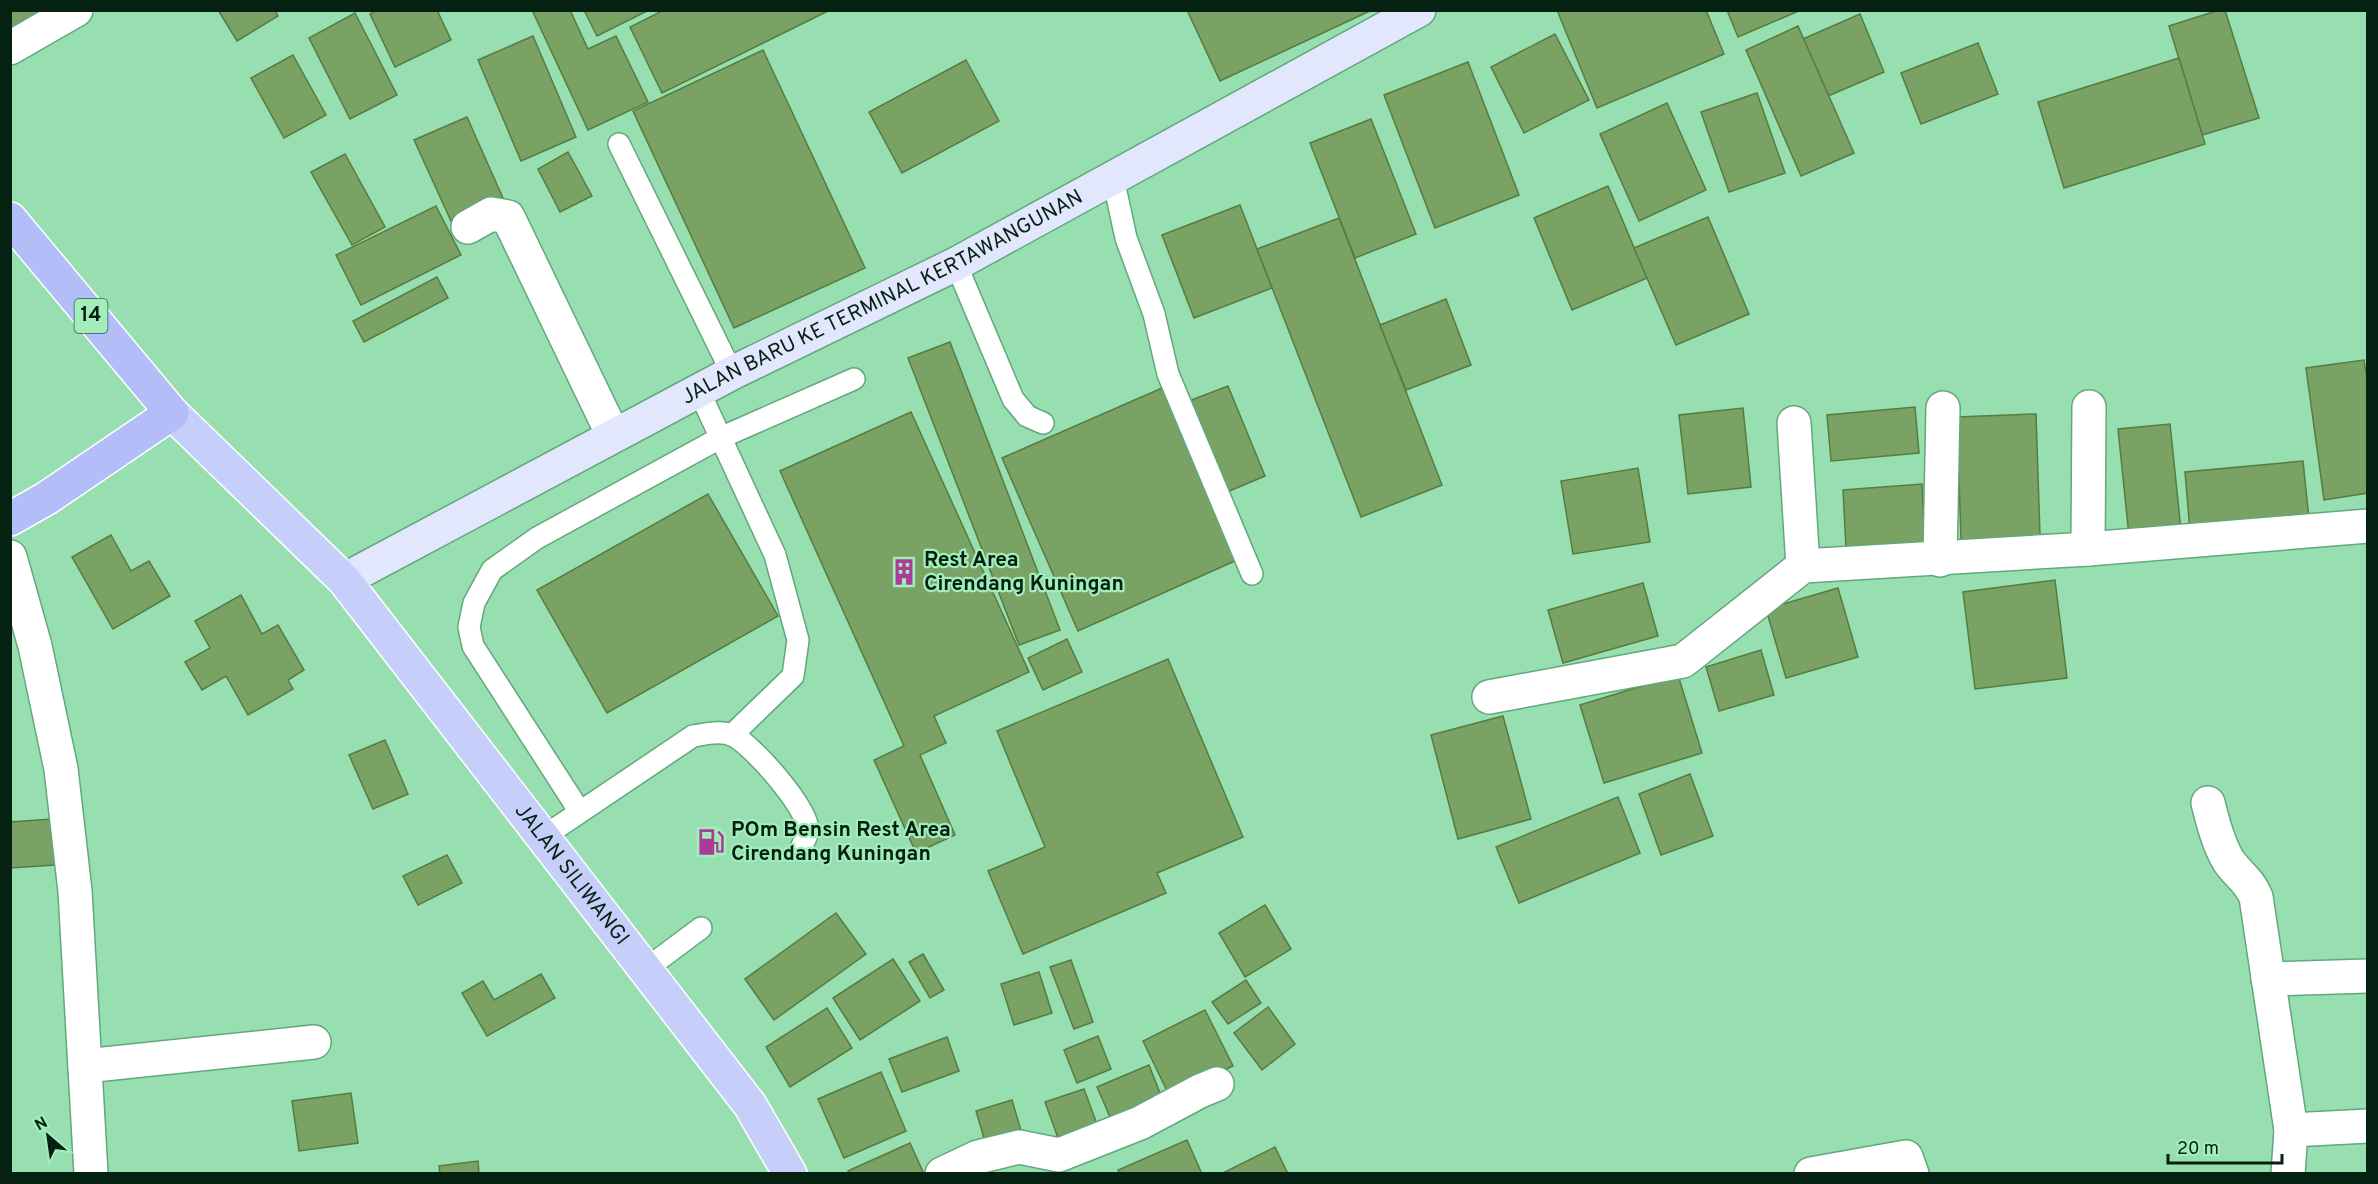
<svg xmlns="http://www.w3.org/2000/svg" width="2378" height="1184" viewBox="0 0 2378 1184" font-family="Overpass,sans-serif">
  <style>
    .building { fill: #7ba265; stroke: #567c40; stroke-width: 1.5 }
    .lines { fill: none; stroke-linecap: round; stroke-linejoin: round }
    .service-casing { stroke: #62a87c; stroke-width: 24 }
    .minor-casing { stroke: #62a87c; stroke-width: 36 }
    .secondary-casing { stroke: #62a87c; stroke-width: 36 }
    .primary-casing { stroke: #fff; stroke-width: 36 }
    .trunk-casing { stroke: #fff; stroke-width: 36 }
    .service { stroke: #fff; stroke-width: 21 }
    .minor { stroke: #fff; stroke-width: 33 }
    .secondary { stroke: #e2e7fd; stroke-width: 33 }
    .primary { stroke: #c6cefa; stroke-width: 33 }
    .trunk { stroke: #b3bef8; stroke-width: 33 }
    .labels { text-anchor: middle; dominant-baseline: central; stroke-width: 4.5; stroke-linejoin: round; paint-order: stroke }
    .shield { fill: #a3ecbc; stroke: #345e44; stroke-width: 1.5 }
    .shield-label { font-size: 20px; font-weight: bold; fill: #042111 }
    .street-label { font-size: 21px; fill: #042111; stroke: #a3ecbc }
    .poi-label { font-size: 21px; font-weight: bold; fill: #042111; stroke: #a3ecbc; text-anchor: start }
  </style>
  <rect width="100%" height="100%" fill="#97deb0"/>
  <g class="building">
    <path d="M10 10H50L10 38Z"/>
    <path d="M218 10H275L278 16 237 41Z"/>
    <path d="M377 10H437L451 40 395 67 370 14Z"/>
    <path d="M532 10H570L588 49 616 36 648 102 588 130Z"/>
    <path d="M584 10H649L597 36Z"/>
    <path d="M664 10H830L662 93 630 27Z"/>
    <path d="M1187 10H1372L1220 81Z"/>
    <path d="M1557 10H1706L1724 54 1597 108Z"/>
    <path d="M1727 10H1801L1738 37Z"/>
    <path d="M2219 10H2225L2259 118 2202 135 2169 26Z"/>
    <path d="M355 13 397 95 350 119 309 38Z"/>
    <path d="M1860 14 1884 72 1828 96 1803 39Z"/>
    <path d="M1798 26 1854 153 1801 176 1746 50Z"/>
    <path d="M1555 34 1589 100 1524 133 1491 67Z"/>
    <path d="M533 36 576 137 521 161 478 60Z"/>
    <path d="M1978 43 1998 94 1921 124 1901 73Z"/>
    <path d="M763 50 865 268 734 328 633 111Z"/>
    <path d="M293 55 326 115 284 138 251 78Z"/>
    <path d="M2179 58 2205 144 2064 188 2038 102Z"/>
    <path d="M966 60 999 121 902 173 869 112Z"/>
    <path d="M1468 62 1519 195 1435 228 1384 95Z"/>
    <path d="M1757 93 1785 173 1729 192 1701 112Z"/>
    <path d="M1667 103 1706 190 1639 221 1600 134Z"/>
    <path d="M467 117 503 198 451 221 414 140Z"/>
    <path d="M1371 119 1416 234 1355 258 1310 143Z"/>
    <path d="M568 152 592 196 560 212 538 169Z"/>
    <path d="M345 154 385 227 352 245 311 172Z"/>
    <path d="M1608 186 1647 278 1572 310 1534 218Z"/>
    <path d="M1240 205 1272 288 1194 318 1162 235Z"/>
    <path d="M436 206 461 255 361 305 336 255Z"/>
    <path d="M1708 217 1749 314 1676 345 1634 248Z"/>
    <path d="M1339 218 1442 485 1361 517 1257 249Z"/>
    <path d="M437 277 448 298 364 342 353 321Z"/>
    <path d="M1446 299 1471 365 1406 390 1380 325Z"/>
    <path d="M950 342 1060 630 1019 645 908 358Z"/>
    <path d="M2364 360 2368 385V493L2324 500 2306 368Z"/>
    <path d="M1228 386 1265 476 1227 492 1189 401Z"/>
    <path d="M1162 388 1237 560 1078 631 1002 458Z"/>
    <path d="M1915 407 1919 453 1831 461 1827 415Z"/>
    <path d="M1743 408 1751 487 1688 494 1679 415Z"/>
    <path d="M911 412 1029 672 934 716 946 743 920 755 955 835 916 853 874 760 904 746 780 471Z"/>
    <path d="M2036 414 2040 536 1961 540 1957 417Z"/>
    <path d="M2170 424 2181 530 2129 536 2118 429Z"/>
    <path d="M2303 461 2309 519 2190 531 2185 472Z"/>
    <path d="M1638 468 1650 542 1573 554 1561 481Z"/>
    <path d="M1922 484 1925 544 1846 549 1843 490Z"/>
    <path d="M708 494 778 616 607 713 537 590Z"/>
    <path d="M111 535 131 571 149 561 170 596 113 629 72 557Z"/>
    <path d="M2055 580 2067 678 1975 689 1963 592Z"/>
    <path d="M1643 583 1658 636 1563 663 1548 610Z"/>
    <path d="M1838 588 1858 657 1786 678 1766 609Z"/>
    <path d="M241 595 262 634 278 625 304 670 288 680 293 689 248 715 226 676 202 690 185 662 210 648 195 621Z"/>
    <path d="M1067 639 1082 672 1043 690 1028 658Z"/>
    <path d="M1761 650 1774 695 1719 711 1706 667Z"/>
    <path d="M1168 659 1243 837 1157 873 1166 893 1023 954 988 871 1045 847 997 731Z"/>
    <path d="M1678 675 1702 753 1604 783 1580 705Z"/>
    <path d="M1503 716 1531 819 1458 839 1431 735Z"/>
    <path d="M385 740 408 794 373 809 349 755Z"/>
    <path d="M1690 774 1713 836 1661 855 1639 794Z"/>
    <path d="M1618 797 1640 853 1519 903 1496 847Z"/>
    <path d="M52 819 55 865 10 868V822Z"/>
    <path d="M447 855 462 883 418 905 403 876Z"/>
    <path d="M1265 905 1291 949 1245 977 1219 933Z"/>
    <path d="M836 913 866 954 774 1020 745 979Z"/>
    <path d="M923 954 944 990 930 998 909 962Z"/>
    <path d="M893 959 920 1001 860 1040 833 998Z"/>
    <path d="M1071 960 1093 1022 1074 1029 1050 967Z"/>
    <path d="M1039 972 1052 1013 1014 1025 1001 984Z"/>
    <path d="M541 974 555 998 487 1036 462 993 483 981 494 1000Z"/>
    <path d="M1246 980 1261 1003 1228 1024 1212 1002Z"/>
    <path d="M1268 1007 1295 1044 1262 1070 1234 1033Z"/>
    <path d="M827 1008 852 1048 790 1087 766 1047Z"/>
    <path d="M1205 1010 1233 1066 1170 1097 1143 1041Z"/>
    <path d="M1098 1036 1111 1069 1077 1083 1064 1050Z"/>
    <path d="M947 1037 959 1071 902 1092 889 1059Z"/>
    <path d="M1149 1065 1164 1103 1113 1124 1097 1087Z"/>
    <path d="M881 1072 906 1131 844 1158 818 1099Z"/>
    <path d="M1084 1089 1101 1135 1062 1149 1045 1102Z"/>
    <path d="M351 1093 358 1143 299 1151 292 1101Z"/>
    <path d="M1012 1100 1022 1134 986 1145 976 1111Z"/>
    <path d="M1187 1140 1202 1174H1120L1118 1170Z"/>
    <path d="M910 1143 924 1174H849L848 1171Z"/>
    <path d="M1275 1147 1288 1174H1221Z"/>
    <path d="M478 1161 479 1174H440L439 1166Z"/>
  </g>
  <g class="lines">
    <defs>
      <g id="service">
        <path d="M619 144 732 373"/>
        <path d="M1113 178 1126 238 1154 314 1168 374 1252 574"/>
        <path d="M956 264 1013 399 1027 416 1043 423"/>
        <path d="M699 391 775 555 798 640 793 676 732 735"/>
        <path d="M580 812 473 646 469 627 474 603 492 570 537 538 720 438 854 379"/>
        <path d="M543 837 693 736C706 734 722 730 734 736 754 747 806 806 808 829 808 836 803 843 800 850"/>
        <path d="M646 969 701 928"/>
      </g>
      <g id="minor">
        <path d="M10 48 76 10"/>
        <path d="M468 227 491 214 508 217 613 435"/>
        <path d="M1794 423 1803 566"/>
        <path d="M2088 549 2089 407"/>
        <path d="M10 557 35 646 61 769 75 891 91 1174"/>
        <path d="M1940 560 1943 408"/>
        <path d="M1489 697 1683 661 1803 566 2088 549 2368 526"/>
        <path d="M2208 803C2213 822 2218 843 2228 860 2237 874 2249 880 2256 897L2291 1130 2288 1174"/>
        <path d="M2268 979 2368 976"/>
        <path d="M85 1066 314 1042"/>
        <path d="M2291 1130 2368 1126"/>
        <path d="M942 1174 978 1157 1019 1147 1059 1155 1140 1123 1200 1091 1217 1084"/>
        <path d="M1811 1174 1906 1157 1912 1174"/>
      </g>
      <g id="secondary">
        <path id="s1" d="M344 580 732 373 956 264 1419 10"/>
      </g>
      <g id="primary">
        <path id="s2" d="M172 413 344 580 750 1105 790 1174"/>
      </g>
      <path id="trunk" d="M10 219 172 413 47 498 10 519"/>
    </defs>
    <use href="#service" class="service-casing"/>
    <use href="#minor" class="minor-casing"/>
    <use href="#secondary" class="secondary-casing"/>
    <use href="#primary" class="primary-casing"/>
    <use href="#trunk" class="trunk-casing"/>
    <use href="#service" class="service"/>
    <use href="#minor" class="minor"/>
    <use href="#secondary" class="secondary"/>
    <use href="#primary" class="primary"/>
    <use href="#trunk" class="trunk"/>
  </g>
  <defs>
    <symbol id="building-bare" viewBox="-9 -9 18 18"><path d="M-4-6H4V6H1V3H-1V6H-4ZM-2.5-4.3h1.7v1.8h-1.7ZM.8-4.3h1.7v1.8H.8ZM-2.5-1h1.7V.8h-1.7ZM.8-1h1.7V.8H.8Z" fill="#ab3b98" stroke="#a3ecbc" stroke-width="2.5" paint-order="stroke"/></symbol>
    <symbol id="fuel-bare" viewBox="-9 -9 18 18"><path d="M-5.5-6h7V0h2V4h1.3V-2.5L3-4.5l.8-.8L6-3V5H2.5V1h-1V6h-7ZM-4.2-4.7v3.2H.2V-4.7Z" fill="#ab3b98" stroke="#a3ecbc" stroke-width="2.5" paint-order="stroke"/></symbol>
  </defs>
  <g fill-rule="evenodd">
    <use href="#building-bare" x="885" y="553" width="38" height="38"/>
    <use href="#fuel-bare" x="692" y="823" width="38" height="38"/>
  </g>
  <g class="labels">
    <rect class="shield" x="74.5" y="299" width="33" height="34" rx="4.5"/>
    <g class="shield-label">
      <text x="91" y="316">14</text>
    </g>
    <g class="street-label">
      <text stroke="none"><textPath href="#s1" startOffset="608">JALAN BARU KE TERMINAL KERTAWANGUNAN</textPath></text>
      <text stroke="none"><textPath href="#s2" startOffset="612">JALAN SILIWANGI</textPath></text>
    </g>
    <g class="poi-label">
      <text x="924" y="560">Rest Area<tspan x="924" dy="24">Cirendang Kuningan</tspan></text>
      <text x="731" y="830">POm Bensin Rest Area<tspan x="731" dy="24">Cirendang Kuningan</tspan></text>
    </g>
  </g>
  <rect width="2378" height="1184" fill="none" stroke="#042111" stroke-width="24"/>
  <g transform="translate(48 1136) rotate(331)" stroke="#a3ecbc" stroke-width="4.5" paint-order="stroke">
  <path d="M0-4.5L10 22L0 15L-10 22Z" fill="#042111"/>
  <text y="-9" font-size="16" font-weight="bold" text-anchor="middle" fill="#042111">N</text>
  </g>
  <path d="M2168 1154v9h114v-9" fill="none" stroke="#042111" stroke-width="3"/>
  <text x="2177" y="1154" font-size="18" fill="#042111" stroke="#a3ecbc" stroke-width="4.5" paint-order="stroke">20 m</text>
</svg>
